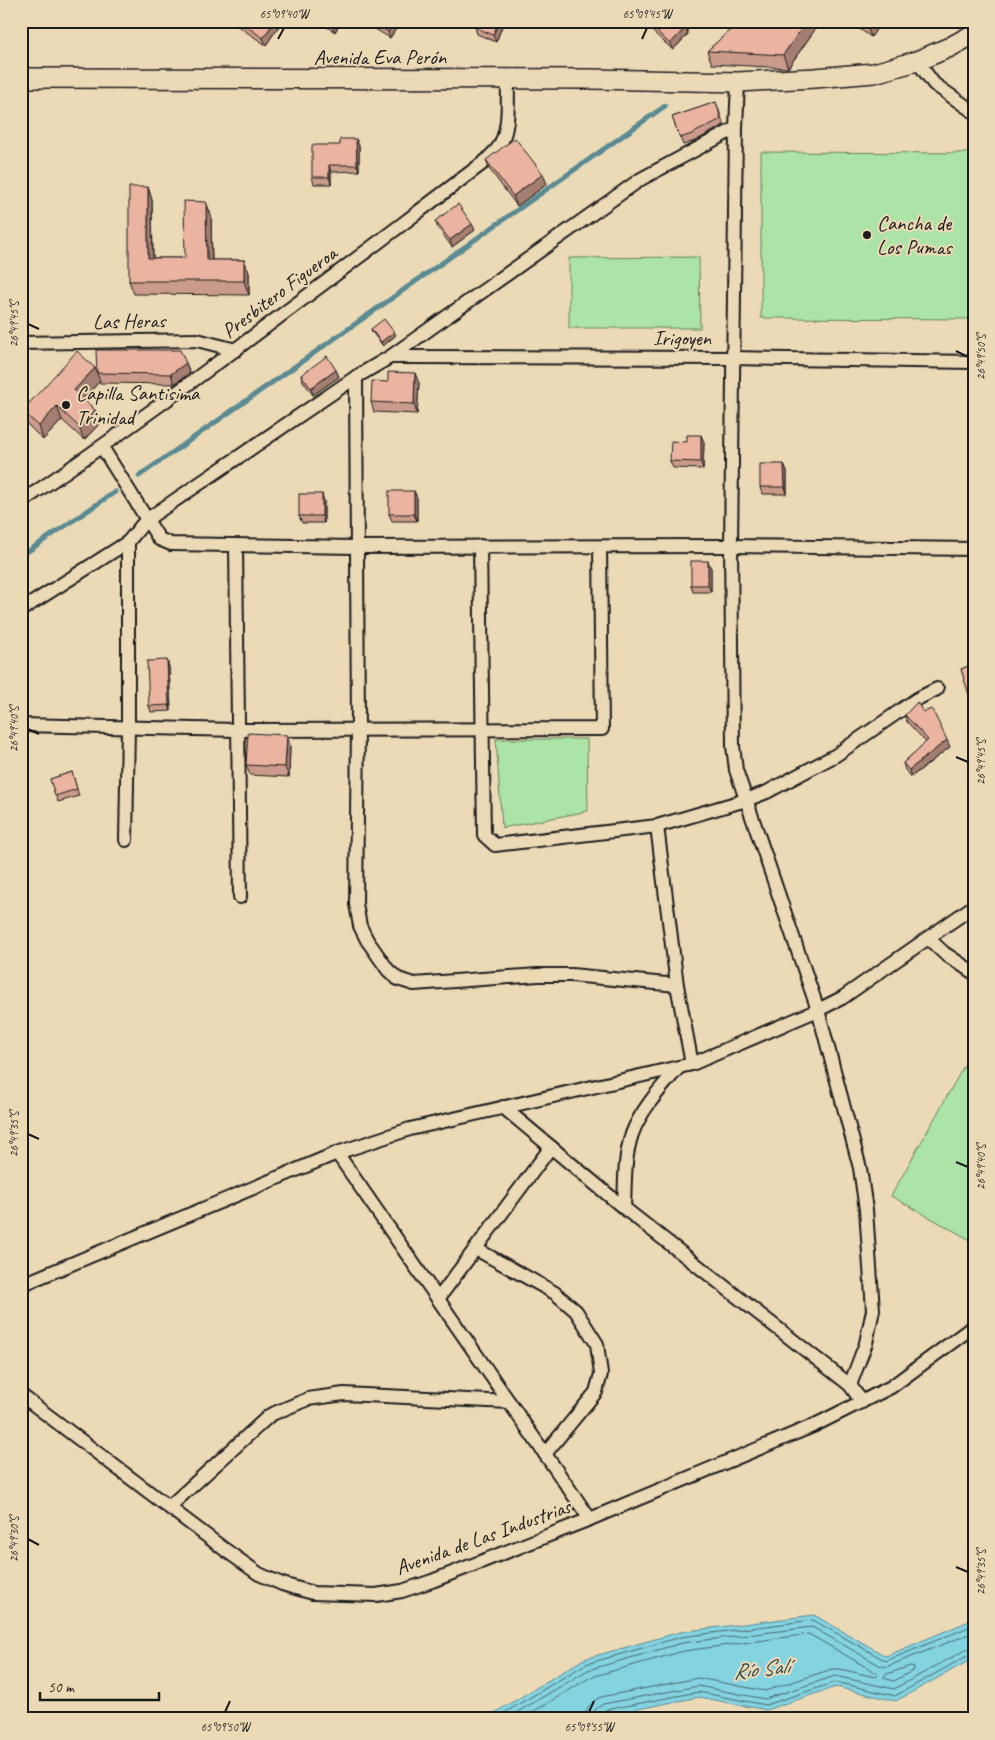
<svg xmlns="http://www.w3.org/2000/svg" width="995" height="1740" viewBox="0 0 995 1740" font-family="Caveat,sans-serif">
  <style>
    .green { fill: #ace3a6; stroke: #648061 }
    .water { fill: #84d3e1; stroke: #5a8a92 }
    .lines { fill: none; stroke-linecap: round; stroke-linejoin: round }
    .shore { stroke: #46656b; stroke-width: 1 }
    .stream { stroke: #5a8a92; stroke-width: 5 }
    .minor-casing { stroke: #1c1c1c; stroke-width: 16 }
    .secondary-casing { stroke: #1c1c1c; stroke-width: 22 }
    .minor { stroke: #ecdab7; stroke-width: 12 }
    .secondary { stroke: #ecdab7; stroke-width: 19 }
    .wall { fill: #ca9b8a; stroke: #1c1c1c }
    .shaded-wall { fill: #a47e71; stroke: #1c1c1c }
    .building { fill: #ebb4a1; stroke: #1c1c1c }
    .ticks { fill: none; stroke: #1c1c1c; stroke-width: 2 }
    .poi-dot { fill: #1c1c1c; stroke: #ecdab7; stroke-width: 2 }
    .labels { text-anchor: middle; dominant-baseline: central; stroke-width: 4; stroke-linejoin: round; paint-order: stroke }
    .street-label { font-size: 21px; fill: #1c1c1c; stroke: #ecdab7 }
    .poi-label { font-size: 21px; fill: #1c1c1c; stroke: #ecdab7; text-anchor: start }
    .water-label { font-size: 22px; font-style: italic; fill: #364a4d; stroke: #ecdab7 }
    .neatline { fill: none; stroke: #1c1c1c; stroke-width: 2 }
    .ticks-label { font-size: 12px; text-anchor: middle; fill: #1c1c1c }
  </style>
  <rect width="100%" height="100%" fill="#ecdab7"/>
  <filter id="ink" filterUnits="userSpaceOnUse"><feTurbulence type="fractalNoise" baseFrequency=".02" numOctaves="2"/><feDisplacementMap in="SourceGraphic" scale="10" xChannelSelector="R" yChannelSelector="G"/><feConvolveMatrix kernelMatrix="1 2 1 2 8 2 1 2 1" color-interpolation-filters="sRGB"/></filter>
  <g filter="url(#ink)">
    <g class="green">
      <path d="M761 152 974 153V319L761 318Z"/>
      <path d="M699 257 700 328H569V258Z"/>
      <path d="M496 739H587L588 811 502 828Z"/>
      <path d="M974 1048V1242L891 1196Z"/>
    </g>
    <path class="water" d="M814 1615 886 1656 974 1619V1658L896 1701 836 1687 766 1710 699 1697 607 1715 600 1719H487L491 1715 584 1659 680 1632Z"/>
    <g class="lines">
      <g class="shore">
        <path d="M911 1666 914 1667V1670L894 1681 884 1678 885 1675Z"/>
        <path d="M494 1719 586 1664 681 1637 813 1620 886 1661 974 1625"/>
        <path d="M506 1719 588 1670 682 1643 812 1627 879 1665 886 1667 974 1632"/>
        <path d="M521 1719 591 1677 684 1651 809 1634 878 1674 875 1677 840 1669H832L765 1691 698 1678 601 1697C591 1702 585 1708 585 1719"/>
        <path d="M592 1719 595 1710 603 1704 698 1686 765 1699 835 1676 894 1689 967 1649 974 1648"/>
        <path d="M599 1719 600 1714 605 1710 698 1692 766 1705 836 1682 895 1696 969 1655 974 1654"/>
      </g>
      <g class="stream">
        <path d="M139 476 665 106"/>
        <path d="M21 556 115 492"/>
      </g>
      <defs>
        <g id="minor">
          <path d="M917 61 934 84 974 112"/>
          <path d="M736 128 731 546 733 746 736 770 818 1010 860 1168 866 1210 873 1310 866 1343 850 1385"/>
          <path d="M21 343 197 340 236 350"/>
          <path d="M390 357 732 358 974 362"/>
          <path d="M356 377 358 728 356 904 360 926 367 940 388 970 398 979 414 984 538 975H571L677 985"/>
          <path d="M102 447 159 539 171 544 356 547 731 546 974 549"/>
          <path d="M21 502C181 394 333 276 487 160 490 156 495 152 498 148 511 129 507 101 508 80"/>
          <path d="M236 546 240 897"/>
          <path d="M480 546 484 835 495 845 657 826 746 800 767 792 836 755 917 699 937 689"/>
          <path d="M21 610 128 542"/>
          <path d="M21 725 237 730 602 729 600 547"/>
          <path d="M126 840 128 728V542L146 520 356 377 390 357 641 179 736 128 738 82"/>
          <path d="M929 939 944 953 974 973"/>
          <path d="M692 1064 818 1010 842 998 974 906"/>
          <path d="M503 1107 624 1208 850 1385 862 1402"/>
          <path d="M337 1153 590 1519"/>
          <path d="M624 1208C625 1184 624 1157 632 1134 641 1109 662 1087 679 1067"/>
          <path d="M476 1249 555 1293 576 1311 597 1344 601 1374 596 1392 545 1454"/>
          <path d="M21 1285 337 1153 410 1129 692 1064 677 985 657 826"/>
          <path d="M438 1299 551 1147"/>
          <path d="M21 1395 224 1549 259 1574 282 1584 313 1593 376 1595 402 1591 432 1581 590 1519 815 1425 891 1387 974 1326"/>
          <path d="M169 1507 270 1415 308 1399 344 1394 509 1402"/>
        </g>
        <path id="secondary" d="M21 78 591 79 738 82 815 78 874 73 917 61 950 47 974 34"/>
      </defs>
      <use href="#minor" class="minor-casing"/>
      <use href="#secondary" class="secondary-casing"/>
      <use href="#minor" class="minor"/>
      <use href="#secondary" class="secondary"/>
    </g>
    <g class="wall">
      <path d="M233 21H280L281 23 266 45 233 23Z"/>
      <path d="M318 21H341L335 32Z"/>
      <path d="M362 21H401L390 38Z"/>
      <path d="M477 21H504L496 42 477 34 475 27Z"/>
      <path d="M643 21H680L686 27 688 34 673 50 643 23Z"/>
      <path d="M821 21 788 68 712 64 707 51 739 22Z"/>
      <path d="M848 21H882L871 37Z"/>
      <path d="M716 102 724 125 695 141 683 145 672 117Z"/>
      <path d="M356 139 359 146V171L331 172V184H314L312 177 340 145Z"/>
      <path d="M486 160 547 184 517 206 490 170Z"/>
      <path d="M148 187 152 200 153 258H185L206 202 211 215 212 260H244L249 273V295L134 294 129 281Z"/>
      <path d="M435 221 475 230 452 247 438 228Z"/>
      <path d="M371 329 396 335 383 346 372 332Z"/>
      <path d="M186 363 190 373 174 384 100 383V381L83 399 95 410 100 423 84 440 62 420 43 440 27 424 22 411 95 368 97 372Z"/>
      <path d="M336 370 339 377 313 395 303 381 301 375Z"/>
      <path d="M388 382 419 383 417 414 374 412 371 402Z"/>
      <path d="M687 442H704L703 469 673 468 670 461Z"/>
      <path d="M784 464 787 471V494H762L760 487Z"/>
      <path d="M414 491 417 498V521H392L389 514Z"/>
      <path d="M324 501V523H302L299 516Z"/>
      <path d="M711 568V592H693L691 585Z"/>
      <path d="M167 660 169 667 171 711 151 712 149 706Z"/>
      <path d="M974 664V701H972L961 669Z"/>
      <path d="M923 712 950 747 911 777 905 770 903 763 926 742 907 722 905 715Z"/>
      <path d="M290 745 289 777 250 775 246 765Z"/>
      <path d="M72 772 79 796 58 802 50 779Z"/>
    </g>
    <g class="shaded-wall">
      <path d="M275 21H280L281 23 266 45 263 38Z"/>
      <path d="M335 21H341L335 32 332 25Z"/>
      <path d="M394 21H401L390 38 388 32Z"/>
      <path d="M499 21H504L496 42 493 35Z"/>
      <path d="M807 21H821L788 68 783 55Z"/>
      <path d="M868 21H882L871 37 866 24Z"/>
      <path d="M686 27 688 34 673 50 670 44Z"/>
      <path d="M356 139 359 146V171L357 165Z"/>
      <path d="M329 165 331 172V184L329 177Z"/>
      <path d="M543 174 547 184 517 206 513 196Z"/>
      <path d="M148 187 152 200 153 271 148 258Z"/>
      <path d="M206 202 211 215 212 273 207 260Z"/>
      <path d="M472 224 475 230 452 247 450 240Z"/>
      <path d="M244 260 249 273V295L244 281Z"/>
      <path d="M394 332 396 335 383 346 381 342Z"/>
      <path d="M186 363 190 373 174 384 171 374Z"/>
      <path d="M95 368 100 381 79 403 74 390Z"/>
      <path d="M336 370 339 377 313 395 311 388Z"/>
      <path d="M415 373 419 383 417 414 414 404Z"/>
      <path d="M57 406 62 420 43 440 39 426Z"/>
      <path d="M95 410 100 423 84 440 79 427Z"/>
      <path d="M701 435 704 442 703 469 701 462Z"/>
      <path d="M784 464 787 471V494L785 487Z"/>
      <path d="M414 491 417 498V521L414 514Z"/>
      <path d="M322 494 324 501V523L322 516Z"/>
      <path d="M708 561 711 568V592L708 585Z"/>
      <path d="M167 660 169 667 171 711 169 705Z"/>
      <path d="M287 735 290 745 289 777 285 767Z"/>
      <path d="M947 740 950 747 911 777 909 770Z"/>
    </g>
    <g class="building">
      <path d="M239 21H275L263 38Z"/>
      <path d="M326 21H335L332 25Z"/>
      <path d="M371 21H394L388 32Z"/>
      <path d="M477 21H499L493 35 475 27Z"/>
      <path d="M646 21H680L686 27 670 44Z"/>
      <path d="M807 21 783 55 707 51 739 22Z"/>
      <path d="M716 102 721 119 692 134 680 138 672 117Z"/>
      <path d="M515 138 543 174 513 196 486 160Z"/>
      <path d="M340 139H356L357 165H329V177H312V145H340Z"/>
      <path d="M129 187H148V258H185L184 201 206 202 207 260H244V281H129Z"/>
      <path d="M458 204 472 224 450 240 435 221Z"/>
      <path d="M384 319 394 332 381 342 371 329Z"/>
      <path d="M96 350H180L186 363 171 374 97 373Z"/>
      <path d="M77 351 95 368 74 390 95 410 79 427 57 406 39 426 22 411Z"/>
      <path d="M327 356 336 370 311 388 301 375Z"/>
      <path d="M388 372 415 373 414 404 371 402 372 381 388 382Z"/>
      <path d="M687 435H701V462L670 461 671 441 687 442Z"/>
      <path d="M760 464H784L785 487H760Z"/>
      <rect x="389" y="491" width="25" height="23"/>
      <rect x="299" y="494" width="23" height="22"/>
      <rect x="691" y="561" width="17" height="24"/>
      <path d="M167 660 169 705 149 706 147 661Z"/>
      <path d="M974 664V693L969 695 961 669Z"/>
      <path d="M917 702 923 712 932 709 947 740 909 770 903 763 928 740 905 715Z"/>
      <path d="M248 733 287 735 285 767 246 765Z"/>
      <path d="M72 772 77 789 55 796 50 779Z"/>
    </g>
  </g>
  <path class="ticks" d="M278 39 284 28M642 39 647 28M28 324 39 329M956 351 968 357M28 729 39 734M956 757 968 762M28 1134 39 1139M956 1162 968 1167M28 1539 39 1545M956 1567 968 1572M225 1712 230 1701M589 1712 594 1701"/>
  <g class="poi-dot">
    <circle cx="867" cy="235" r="5"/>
    <circle cx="66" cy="405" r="5"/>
  </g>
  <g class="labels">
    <g class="street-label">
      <text x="380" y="57">Avenida Eva Perón</text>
      <text transform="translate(279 292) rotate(-37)">Presbitero Figueroa</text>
      <text transform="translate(129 321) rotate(-1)">Las Heras</text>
      <text x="682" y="338">Irigoyen</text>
      <text transform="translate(483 1537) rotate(-20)">Avenida de Las Industrias</text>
    </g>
    <g class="poi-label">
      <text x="877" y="223">Cancha de<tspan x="877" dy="24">Los Pumas</tspan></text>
      <text x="76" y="393">Capilla Santisima<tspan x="76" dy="24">Trinidad</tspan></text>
    </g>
    <g class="water-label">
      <text transform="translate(761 1669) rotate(-6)">Río Salí</text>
    </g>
  </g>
  <rect width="995" height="1740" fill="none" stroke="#ecdab7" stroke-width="55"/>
  <path d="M40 1692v8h119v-8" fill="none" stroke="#1c1c1c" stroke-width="2.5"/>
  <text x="48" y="1692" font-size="15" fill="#1c1c1c" stroke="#ecdab7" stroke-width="4" paint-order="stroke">50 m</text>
  <rect x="28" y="28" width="940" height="1684" class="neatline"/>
  <g class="ticks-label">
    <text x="284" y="18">65°09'40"W</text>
    <text x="647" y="18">65°09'45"W</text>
    <text transform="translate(14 324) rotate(-90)" y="4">26°49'45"S</text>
    <text transform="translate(981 357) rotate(-90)" y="4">26°49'50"S</text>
    <text transform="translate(14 729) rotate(-90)" y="4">26°49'40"S</text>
    <text transform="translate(981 762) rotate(-90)" y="4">26°49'45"S</text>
    <text transform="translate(14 1134) rotate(-90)" y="4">26°49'35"S</text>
    <text transform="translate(981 1167) rotate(-90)" y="4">26°49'40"S</text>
    <text transform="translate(14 1539) rotate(-90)" y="4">26°49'30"S</text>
    <text transform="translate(981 1572) rotate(-90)" y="4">26°49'35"S</text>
    <text x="225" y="1731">65°09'50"W</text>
    <text x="589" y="1731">65°09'55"W</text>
  </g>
</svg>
